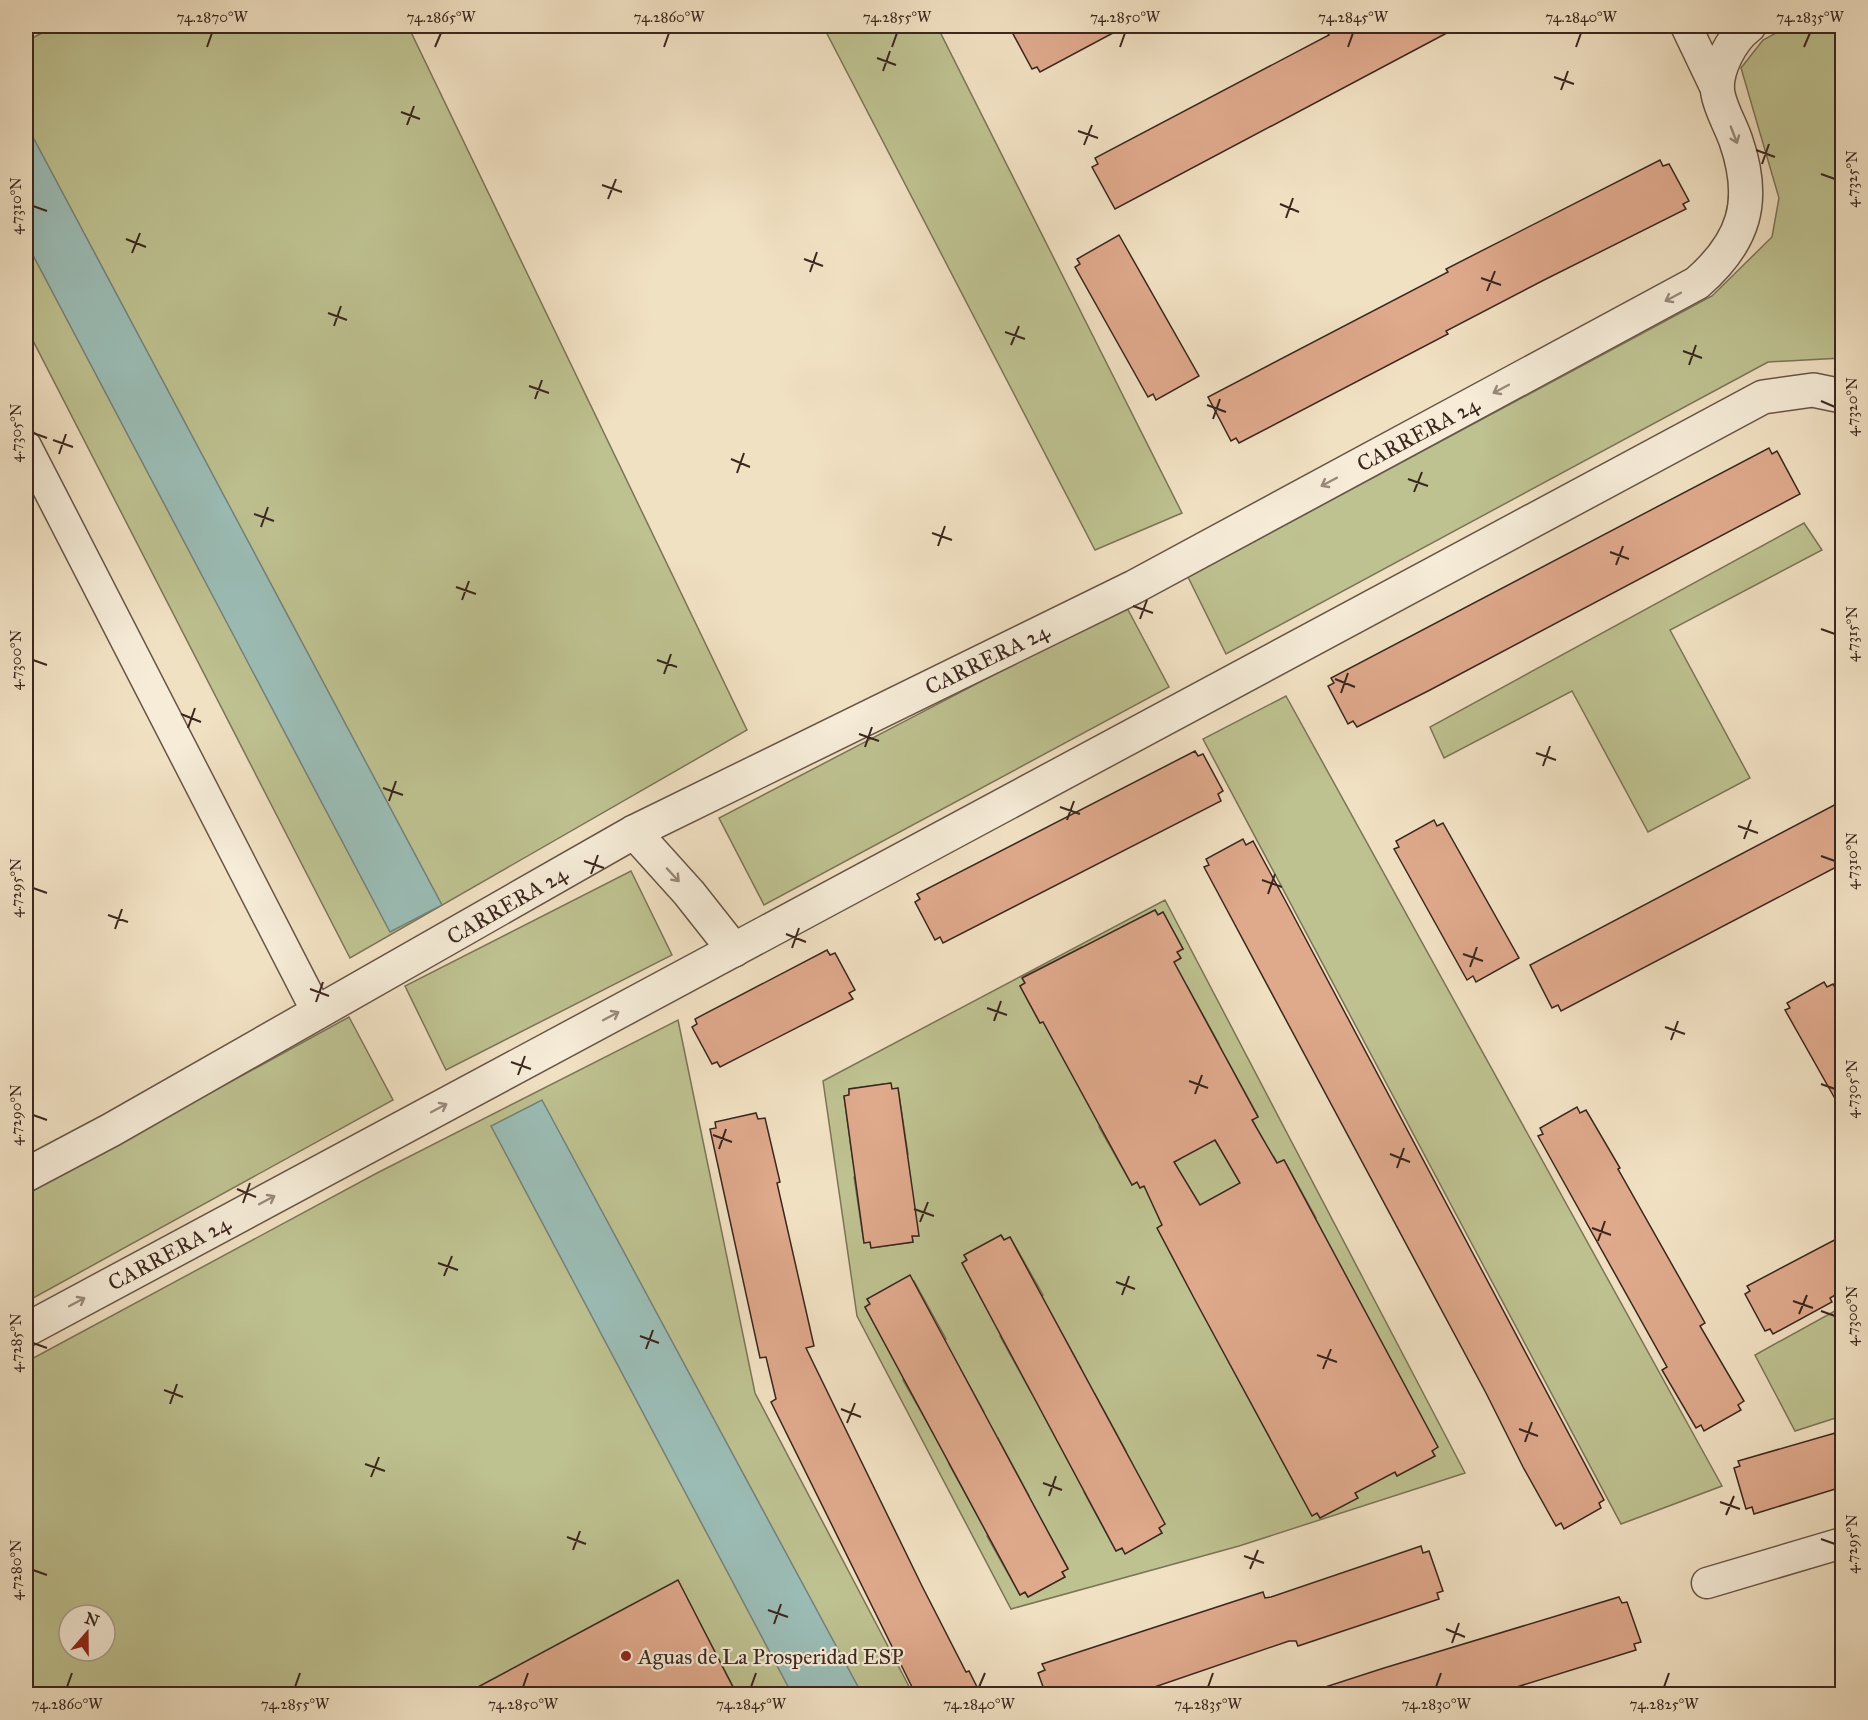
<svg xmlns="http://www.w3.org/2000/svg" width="1868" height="1720" viewBox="0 0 1868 1720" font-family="'IM FELL Great Primer',serif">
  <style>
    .green { fill: #bec190; stroke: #7c7457; stroke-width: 1.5; fill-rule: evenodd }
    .water { fill: #9bbdb6; stroke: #758179; stroke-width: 1.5 }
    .building { fill: #dfa98c; stroke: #3b261e; stroke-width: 1.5; fill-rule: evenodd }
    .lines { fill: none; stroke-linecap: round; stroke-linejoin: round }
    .minor-casing { stroke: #685547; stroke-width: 33 }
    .tertiary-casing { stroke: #685547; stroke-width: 36 }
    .minor { stroke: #f6ecd8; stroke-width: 30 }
    .tertiary { stroke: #f6ecd8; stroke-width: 33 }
    .oneway { stroke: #98897b }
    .ticks { fill: none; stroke: #3b261e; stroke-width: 2 }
    .poi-dot { fill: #8f2418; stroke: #f6ecd8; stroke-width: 2 }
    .labels { text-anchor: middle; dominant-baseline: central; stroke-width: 4.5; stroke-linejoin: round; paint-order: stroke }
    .street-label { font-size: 22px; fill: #3b261e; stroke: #f6ecd8 }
    .poi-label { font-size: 22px; fill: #3b261e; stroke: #f6ecd8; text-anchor: start }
    .neatline { fill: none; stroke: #3b261e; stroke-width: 2 }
    .ticks-label { font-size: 15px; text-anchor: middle; fill: #3b261e }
  </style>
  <rect width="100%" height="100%" fill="#f1e1c3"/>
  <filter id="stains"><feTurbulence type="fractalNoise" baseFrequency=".00333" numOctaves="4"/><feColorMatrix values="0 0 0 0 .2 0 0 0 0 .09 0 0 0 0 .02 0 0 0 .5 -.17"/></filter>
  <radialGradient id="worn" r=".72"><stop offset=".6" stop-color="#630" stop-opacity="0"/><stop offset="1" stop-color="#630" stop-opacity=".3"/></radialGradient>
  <g class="green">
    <path d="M56 26H408L747 730 350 958 26 327V41Z"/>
    <path d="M823 26H937L1182 513 1095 550Z"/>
    <path d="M1789 26H1842V358L1768 362 1226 654 1188 577 1712 296 1772 237 1779 198 1741 68 1763 40Z"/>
    <path d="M1804 523 1822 550 1670 630 1750 778 1648 832 1572 691 1444 758 1430 727Z"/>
    <path d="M1126 606 1169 687 764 905 719 818Z"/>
    <path d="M1286 696 1722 1486 1621 1524 1203 739Z"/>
    <path d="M631 871 672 955 446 1070 405 986Z"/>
    <path d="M1165 900 1465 1473 1239 1546 1011 1609 857 1316 823 1081ZM1155 910 1158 915 1163 912 1183 949 1177 952 1180 959 1122 989 1096 941ZM1082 947 1085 952 1045 1020 1040 1023 1020 986 1025 983 1023 977ZM1187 986 1219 1044 1214 1047 1181 989ZM1226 1058 1258 1116 1252 1120 1255 1125 1218 1145 1215 1140ZM890 1083 892 1089 898 1088 908 1154 853 1162 844 1096 849 1095V1089ZM1104 1123 1180 1159 1174 1162 1177 1167 1140 1188 1137 1182 1132 1185 1099 1127ZM1274 1157 1277 1163 1284 1160 1316 1218 1267 1244 1235 1186 1240 1183 1237 1177ZM860 1176 918 1236H912L913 1242 871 1248 870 1242 864 1243 854 1177ZM1001 1235 1004 1240 1010 1237 1043 1295 994 1322 962 1263 967 1260 964 1255ZM914 1281 946 1339 897 1365 865 1307 870 1304 867 1299ZM1049 1310 1081 1368 1032 1394 1000 1336ZM952 1354 984 1412 936 1438 903 1380ZM1095 1394 1126 1451 1078 1478 1046 1419ZM998 1438 1029 1496 981 1522 949 1464ZM1438 1447 1432 1451 1435 1456 1397 1476 1394 1471ZM1285 1454 1355 1493 1357 1498 1320 1518 1317 1513 1312 1515 1280 1457ZM1089 1489 1165 1524 1159 1528 1162 1533 1125 1553 1122 1548 1116 1551 1084 1492ZM1036 1511 1068 1568 1062 1572 1065 1577 1028 1597 1025 1592 1020 1595 987 1536Z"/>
    <path d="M349 1017 393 1100 26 1302V1194Z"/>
    <path d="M678 1020 755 1393 913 1694H737L678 1581 467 1694H26V1362L377 1173ZM69 1615H105V1651H69Z"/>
    <path d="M1842 1307V1416L1795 1431 1755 1355Z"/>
  </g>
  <g class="water">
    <path d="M26 124 442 905 390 932 26 242Z"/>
    <path d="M542 1100 862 1694H792L491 1126Z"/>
  </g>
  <g class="building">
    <path d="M1026 26H1126L1040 72 1037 67 1032 69 1012 32Z"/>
    <path d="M1340 26H1460L1115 209 1092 167 1098 164 1095 158 1329 35 1327 32Z"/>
    <path d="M1660 160 1663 166 1669 164 1689 201 1683 204 1686 209 1544 280 1446 331 1448 334 1239 443 1236 438 1231 441 1208 397 1448 272 1446 269Z"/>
    <path d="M1119 235 1199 376 1156 400 1153 394 1148 397 1075 267 1080 264 1077 259Z"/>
    <path d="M1769 448 1772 454 1777 451 1800 494 1430 690 1357 727 1353 721 1348 724 1328 686 1334 683 1331 678Z"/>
    <path d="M1195 751 1198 756 1203 754 1223 791 1218 794 1221 801 943 943 940 937 935 940 915 902 920 899 917 894Z"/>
    <path d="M1842 801V864L1561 1011 1558 1005 1552 1008 1530 965Z"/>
    <path d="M1434 820 1437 826 1443 823 1519 958 1476 982 1473 976 1467 980 1394 849 1399 847 1396 841Z"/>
    <path d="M1243 839 1246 845 1253 841 1285 900 1604 1500 1599 1503 1601 1508 1564 1529 1561 1523 1556 1526 1523 1467 1486 1393 1204 867 1209 865 1206 859Z"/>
    <path d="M1155 910 1158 915 1163 912 1183 949 1177 952 1181 958 1174 962 1258 1117 1252 1120 1277 1163 1284 1160 1438 1447 1432 1451 1435 1456 1397 1476 1395 1472 1355 1493 1358 1498 1320 1518 1317 1513 1312 1516 1195 1300 1157 1228 1162 1225 1144 1186 1140 1188 1137 1182 1132 1185 1043 1022 1040 1023 1020 986 1025 983 1022 978ZM1215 1140 1240 1183 1200 1205 1174 1162Z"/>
    <path d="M827 950 830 955 835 953 855 990 849 993 853 999 720 1067 717 1062 712 1064 692 1027 697 1024 695 1019Z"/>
    <path d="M1824 982 1827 987 1833 984 1842 1000V1111L1785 1010 1790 1008 1787 1003Z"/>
    <path d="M891 1083 892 1089 898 1088 919 1236H912L913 1242 871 1248 870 1242 864 1243 844 1096 849 1095V1089Z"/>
    <path d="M1577 1107 1580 1113 1586 1110 1620 1168 1618 1169 1705 1323 1700 1326 1744 1401 1738 1405 1741 1410 1704 1431 1701 1425 1696 1428 1662 1370 1667 1367 1538 1136 1543 1134 1540 1128Z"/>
    <path d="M756 1113 758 1119 765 1118 780 1182 777 1183 814 1346 806 1348 922 1586 966 1672 969 1671 981 1695H916L771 1402 776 1399 766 1357 760 1358 710 1129 716 1128 715 1122Z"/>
    <path d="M1001 1235 1004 1240 1010 1237 1165 1524 1159 1528 1162 1533 1125 1554 1122 1548 1116 1551 962 1263 967 1260 964 1255Z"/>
    <path d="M1842 1236V1291L1830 1298 1832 1302 1773 1334 1770 1329 1765 1331 1745 1294 1750 1291 1747 1286Z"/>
    <path d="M910 1275 1068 1569 1062 1572 1065 1577 1028 1597 1025 1592 1020 1595 865 1307 870 1304 867 1299Z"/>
    <path d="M1842 1431V1487L1754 1514 1752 1507 1746 1509 1734 1468 1740 1466 1738 1461Z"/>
    <path d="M1421 1546 1423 1553 1429 1551 1443 1591 1437 1593 1439 1599 1298 1646 1296 1641H1289L1140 1692 1139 1689 1123 1695H1046L1038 1673 1045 1670 1042 1664 1263 1592 1265 1598 1271 1597Z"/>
    <path d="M678 1580 737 1695H463L603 1620Z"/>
    <path d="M1619 1597 1622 1603 1627 1602 1641 1642 1634 1644 1636 1650 1491 1695H1317L1316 1690 1384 1668Z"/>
  </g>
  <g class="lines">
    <defs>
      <g id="minor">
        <path d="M1686 26 1718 93"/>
        <path d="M26 446 317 1012"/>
        <path d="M1707 1583 1842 1543"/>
      </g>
      <g id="tertiary">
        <path d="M634 832 689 893 734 950"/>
        <path d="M26 1175 111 1130 634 832 1134 587 1697 283C1744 242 1757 202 1736 141 1731 126 1721 110 1718 94 1714 72 1731 39 1749 26"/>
        <path d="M26 1330 1763 397 1813 390 1842 396"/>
      </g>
    </defs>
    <use href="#minor" class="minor-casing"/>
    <use href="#tertiary" class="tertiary-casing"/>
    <use href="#minor" class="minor"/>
    <use href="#tertiary" class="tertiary"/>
  </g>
  <defs><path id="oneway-shaft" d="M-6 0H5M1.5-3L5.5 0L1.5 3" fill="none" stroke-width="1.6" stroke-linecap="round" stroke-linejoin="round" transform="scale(1.5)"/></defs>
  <g class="oneway">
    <use href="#oneway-shaft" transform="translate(1734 135) rotate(69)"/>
    <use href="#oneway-shaft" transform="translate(1673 297) rotate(152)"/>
    <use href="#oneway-shaft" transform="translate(1501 389) rotate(152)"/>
    <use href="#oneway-shaft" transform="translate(1329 482) rotate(152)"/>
    <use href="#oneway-shaft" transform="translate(673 875) rotate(47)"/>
    <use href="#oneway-shaft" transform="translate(611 1016) rotate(-28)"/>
    <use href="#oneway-shaft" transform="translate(439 1108) rotate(-28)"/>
    <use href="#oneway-shaft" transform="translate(267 1200) rotate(-28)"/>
    <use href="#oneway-shaft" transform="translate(77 1302) rotate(-28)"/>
  </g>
  <path class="ticks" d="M207 47 212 33M435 47 441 33M664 47 669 33M892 47 897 33M1120 47 1125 33M1348 47 1353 33M1576 47 1581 33M1804 47 1810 33M877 58 896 65M883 71 890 51M1554 77 1574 84M1561 90 1568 71M401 112 420 119M407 125 414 106M1078 131 1098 138M1084 145 1092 125M1756 150 1775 157M1762 164 1769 144M1821 174 1835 179M602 185 622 192M608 199 616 179M1280 204 1299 212M33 206 47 211M1286 218 1293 198M126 239 146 247M132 253 140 233M804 259 823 266M810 272 817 252M1481 278 1501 285M1487 291 1495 271M328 313 347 320M334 326 341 306M1005 332 1025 339M1011 345 1019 326M1683 351 1702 358M1689 365 1696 345M529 386 549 393M535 399 542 380M1821 401 1835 407M1207 405 1226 412M1213 419 1220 399M33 433 47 438M53 440 73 447M59 454 66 434M731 459 750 467M737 473 744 453M1408 479 1428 486M1414 492 1422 472M254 514 274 521M261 527 268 507M932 533 952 540M938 546 945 526M1610 552 1629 559M1616 565 1623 546M456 587 476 594M462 600 469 581M1133 606 1153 613M1140 619 1147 600M1821 629 1835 634M33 660 47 665M657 660 677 667M664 674 671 654M1335 679 1355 687M1341 693 1348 673M181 714 201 722M188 728 195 708M859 734 879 741M865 747 872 727M1536 753 1556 760M1543 766 1550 746M383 788 403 795M389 801 396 781M1060 807 1080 814M1067 820 1074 801M1738 826 1758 833M1744 839 1751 820M1821 856 1835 861M584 861 604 868M591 874 598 855M1262 880 1282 887M33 888 47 893M1268 894 1275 874M108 915 128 922M115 929 122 909M786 934 806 942M792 948 799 928M1463 954 1483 961M1470 967 1477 947M310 989 329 996M316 1002 323 982M987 1008 1007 1015M994 1021 1001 1001M1665 1027 1685 1034M1671 1040 1678 1021M511 1062 531 1069M518 1075 525 1056M1189 1081 1208 1088M1821 1084 1835 1089M1195 1094 1202 1075M33 1115 47 1120M713 1135 732 1142M719 1149 726 1129M1390 1154 1410 1162M1397 1168 1404 1148M237 1189 256 1197M243 1203 250 1183M914 1209 934 1216M920 1222 928 1202M1592 1228 1611 1235M1598 1241 1605 1221M438 1263 458 1270M444 1276 452 1256M1116 1282 1135 1289M1122 1295 1129 1276M1793 1301 1813 1308M1821 1311 1835 1316M1799 1314 1807 1295M640 1336 659 1343M33 1343 47 1348M646 1349 653 1330M1317 1355 1337 1362M1323 1369 1331 1349M164 1390 183 1397M170 1404 177 1384M841 1409 861 1417M847 1423 855 1403M1519 1429 1538 1436M1525 1442 1532 1422M365 1464 385 1471M371 1477 379 1457M1043 1483 1062 1490M1049 1496 1056 1476M1720 1502 1740 1509M1726 1515 1734 1496M567 1537 586 1544M1821 1539 1835 1544M573 1550 580 1531M1244 1556 1264 1563M1250 1569 1258 1550M33 1570 47 1575M768 1610 788 1617M774 1624 781 1604M1446 1629 1465 1637M1452 1643 1459 1623M67 1687 72 1673M295 1687 300 1673M523 1687 528 1673M751 1687 756 1673M979 1687 985 1673M1208 1687 1213 1673M1436 1687 1441 1673M1664 1687 1669 1673"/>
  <circle class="poi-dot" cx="626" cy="1656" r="6"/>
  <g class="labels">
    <g class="street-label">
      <text transform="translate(1418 434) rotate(-28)">CARRERA 24</text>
      <text transform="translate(987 659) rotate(-26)">CARRERA 24</text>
      <text transform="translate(507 905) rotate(-30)">CARRERA 24</text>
      <text transform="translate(169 1253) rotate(-28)">CARRERA 24</text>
    </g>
    <g class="poi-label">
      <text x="638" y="1656">Aguas de La Prosperidad ESP</text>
    </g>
  </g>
  <rect width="1868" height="1720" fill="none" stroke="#f1e1c3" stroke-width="66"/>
  <g transform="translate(87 1633) rotate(20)"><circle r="28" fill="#f6ecd8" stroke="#ab9d8e" stroke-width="1.5"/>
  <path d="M0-4.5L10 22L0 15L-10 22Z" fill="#8f2418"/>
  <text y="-9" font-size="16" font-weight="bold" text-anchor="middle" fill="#3b261e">N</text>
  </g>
  <rect x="33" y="33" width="1802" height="1654" class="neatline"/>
  <g class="ticks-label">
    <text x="212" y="22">74.2870°W</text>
    <text x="441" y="22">74.2865°W</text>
    <text x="669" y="22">74.2860°W</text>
    <text x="897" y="22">74.2855°W</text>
    <text x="1125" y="22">74.2850°W</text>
    <text x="1353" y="22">74.2845°W</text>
    <text x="1581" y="22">74.2840°W</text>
    <text x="1810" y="22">74.2835°W</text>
    <text transform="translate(1852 179) rotate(-90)" y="5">4.7325°N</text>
    <text transform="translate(16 206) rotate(-90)" y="5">4.7310°N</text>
    <text transform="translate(1852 407) rotate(-90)" y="5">4.7320°N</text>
    <text transform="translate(16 433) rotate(-90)" y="5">4.7305°N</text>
    <text transform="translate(1852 634) rotate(-90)" y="5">4.7315°N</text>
    <text transform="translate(16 660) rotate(-90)" y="5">4.7300°N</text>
    <text transform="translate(1852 861) rotate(-90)" y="5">4.7310°N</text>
    <text transform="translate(16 888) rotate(-90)" y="5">4.7295°N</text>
    <text transform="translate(1852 1089) rotate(-90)" y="5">4.7305°N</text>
    <text transform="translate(16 1115) rotate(-90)" y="5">4.7290°N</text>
    <text transform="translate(1852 1316) rotate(-90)" y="5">4.7300°N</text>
    <text transform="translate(16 1343) rotate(-90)" y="5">4.7285°N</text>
    <text transform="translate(1852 1544) rotate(-90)" y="5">4.7295°N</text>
    <text transform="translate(16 1570) rotate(-90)" y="5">4.7280°N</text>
    <text x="67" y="1709">74.2860°W</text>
    <text x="295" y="1709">74.2855°W</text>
    <text x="523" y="1709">74.2850°W</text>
    <text x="751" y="1709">74.2845°W</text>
    <text x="979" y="1709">74.2840°W</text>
    <text x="1208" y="1709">74.2835°W</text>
    <text x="1436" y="1709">74.2830°W</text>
    <text x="1664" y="1709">74.2825°W</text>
  </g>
  <rect width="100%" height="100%" filter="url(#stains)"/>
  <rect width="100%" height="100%" fill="url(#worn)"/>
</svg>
